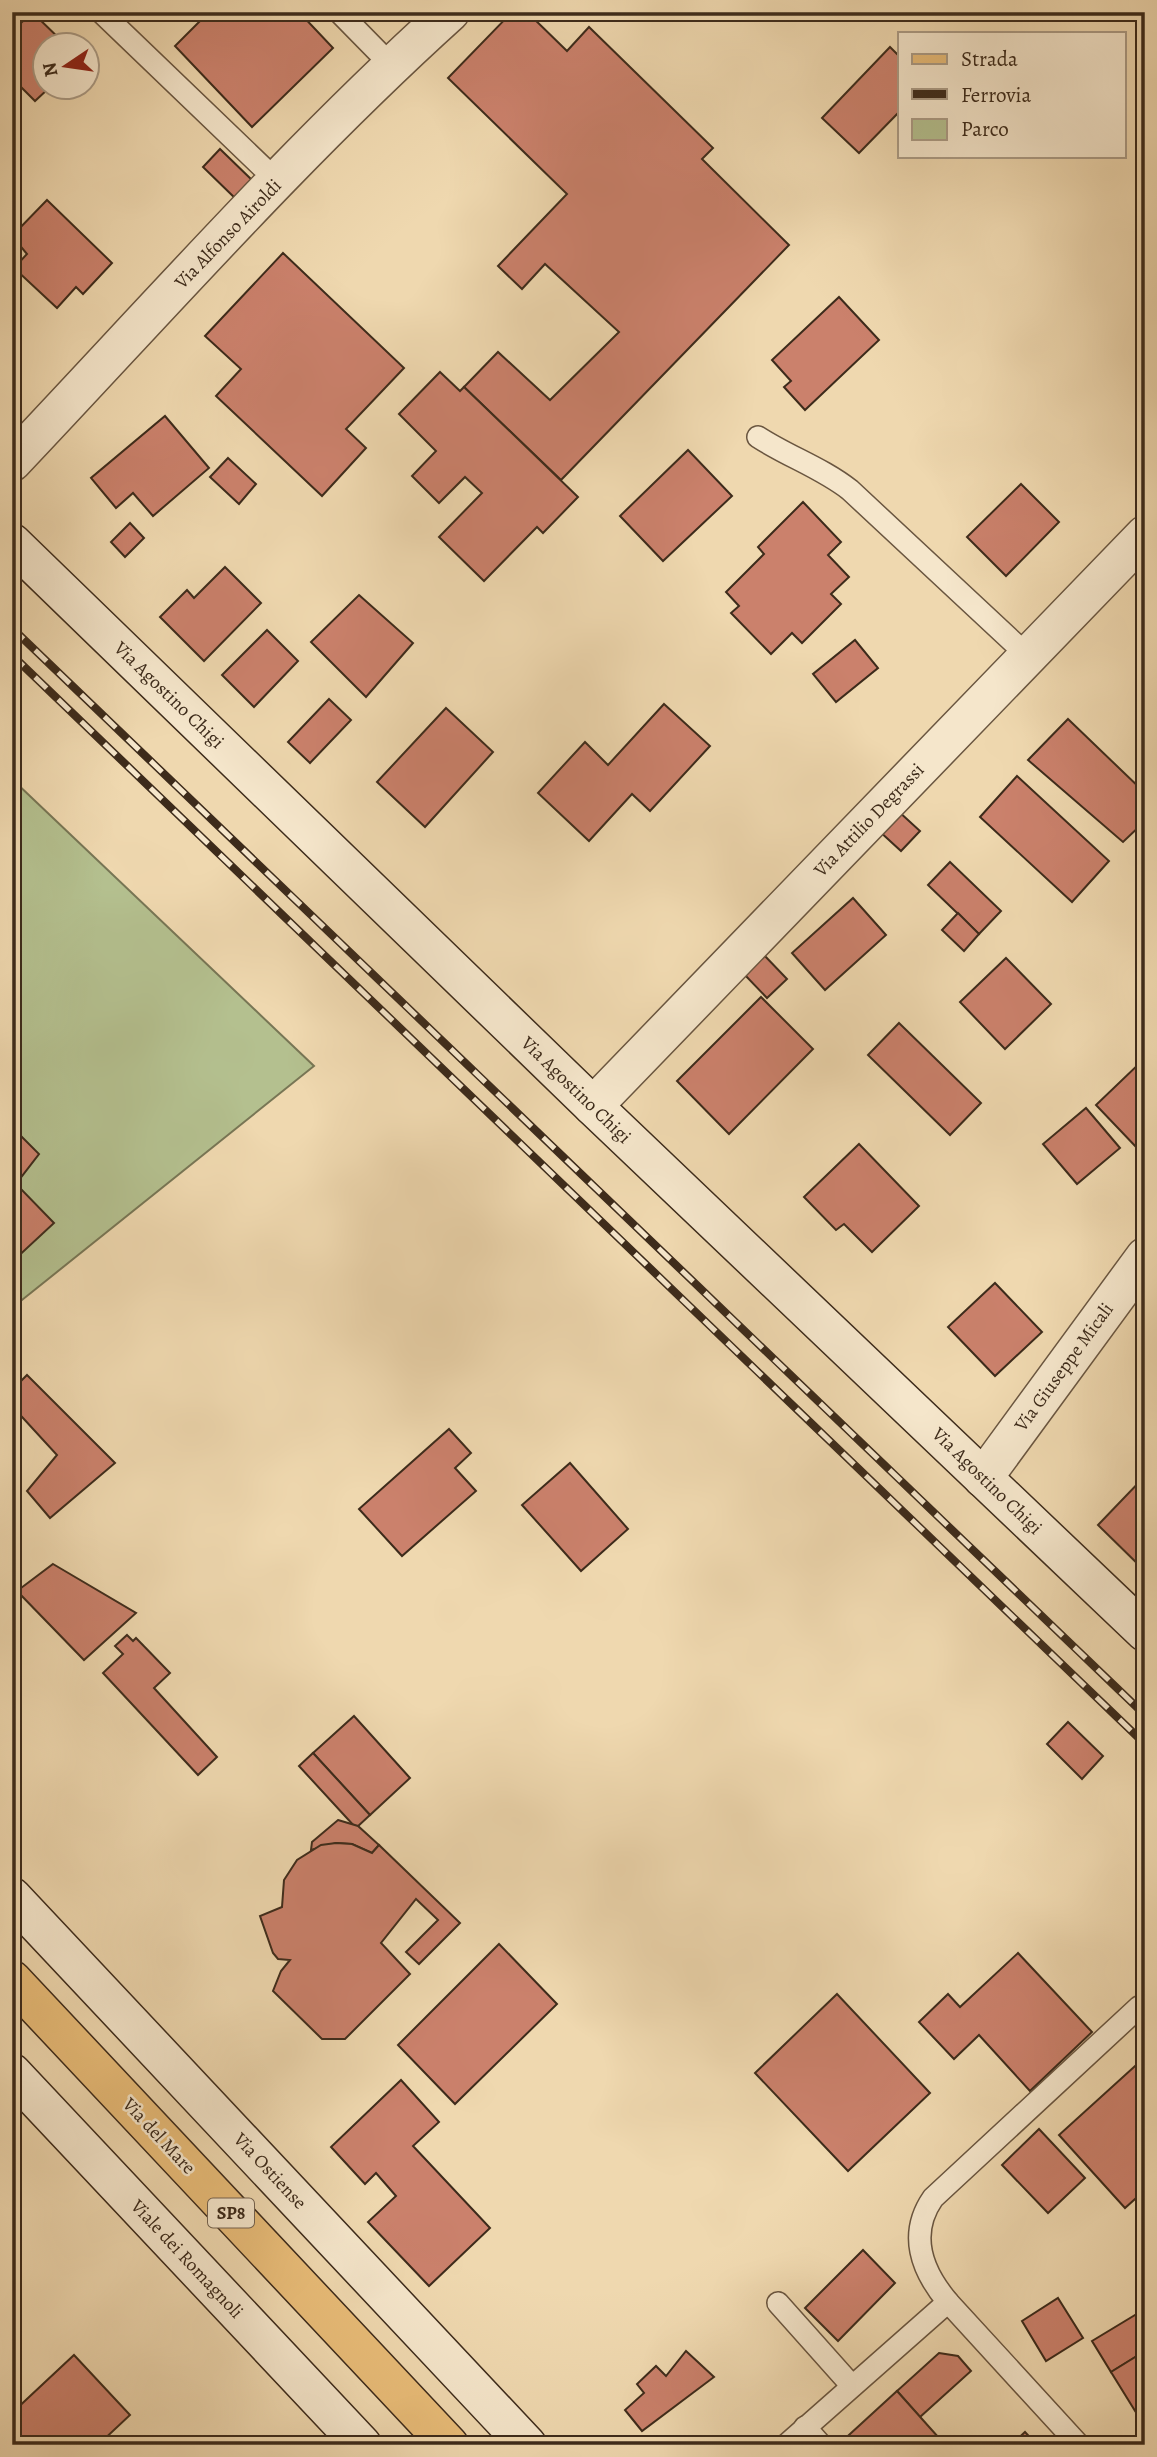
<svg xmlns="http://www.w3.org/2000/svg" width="1157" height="2457" viewBox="0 0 1157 2457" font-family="Alegreya,serif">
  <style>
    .green { fill: #b4c08f; stroke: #787655; stroke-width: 2 }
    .building { fill: #cb816c; stroke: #3d2b1b; stroke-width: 2 }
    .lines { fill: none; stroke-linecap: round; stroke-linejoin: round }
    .lane-casing { stroke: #6a5640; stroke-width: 24 }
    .street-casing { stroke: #6a5640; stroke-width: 41 }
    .secondary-casing { stroke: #3d2b1b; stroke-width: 41 }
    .primary-casing { stroke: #3d2b1b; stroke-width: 41 }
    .lane { stroke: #f5e6cb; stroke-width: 21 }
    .street { stroke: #f5e6cb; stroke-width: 38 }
    .secondary { stroke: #f5e6cb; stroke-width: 38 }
    .primary { stroke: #e8bc78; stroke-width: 38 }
    .rail-casing { stroke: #3d2b1b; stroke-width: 8 }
    .rail { stroke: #f5e6cb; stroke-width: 5; stroke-dasharray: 16; stroke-linecap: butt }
    .labels { text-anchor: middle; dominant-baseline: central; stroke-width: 5; stroke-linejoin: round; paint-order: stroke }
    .shield { fill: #f5e6cb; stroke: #746350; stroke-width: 2 }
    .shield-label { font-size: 18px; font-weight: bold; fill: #3d2b1b }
    .street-label { font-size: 19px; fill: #3d2b1b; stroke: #f5e6cb }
  </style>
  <rect width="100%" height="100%" fill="#efd8af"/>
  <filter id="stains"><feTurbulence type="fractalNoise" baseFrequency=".00286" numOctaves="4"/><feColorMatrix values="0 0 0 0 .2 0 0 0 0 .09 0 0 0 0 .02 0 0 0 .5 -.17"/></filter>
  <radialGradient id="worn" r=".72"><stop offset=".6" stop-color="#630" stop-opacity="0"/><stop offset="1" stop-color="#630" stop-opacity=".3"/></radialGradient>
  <path class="green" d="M12 779 314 1066 12 1308Z"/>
  <g class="building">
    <path d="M32 12 67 46H46V88H49L35 101 12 78V32Z"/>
    <path d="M209 12H299L333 48 252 127 175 46Z"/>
    <path d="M512 12H527L567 51 589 27 713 148 702 159 789 245 561 480 464 387 498 352 550 400 619 332 545 264 522 289 498 266 567 194 448 78Z"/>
    <path d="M890 47 900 57V111L859 153 822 118Z"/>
    <path d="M220 149 255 183 238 201 203 167Z"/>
    <path d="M47 200 112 263 83 294 76 287 57 308 14 268 27 254 12 236Z"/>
    <path d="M283 253 404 368 346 429 366 448 322 496 216 396 241 369 205 336Z"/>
    <path d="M839 297 879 340 805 410 784 387 791 381 772 360Z"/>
    <path d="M440 372 460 391 464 387 578 497 543 533 537 527 484 581 439 537 482 493 465 477 439 503 412 476 436 451 399 414Z"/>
    <path d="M165 416 209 468 153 516 133 493 116 508 91 478Z"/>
    <path d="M688 450 732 496 663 561 620 516Z"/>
    <path d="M228 458 256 484 239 504 210 477Z"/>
    <path d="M1021 484 1059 522 1006 576 967 537Z"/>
    <path d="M803 502 841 542 828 555 849 577 831 594 841 604 802 643 792 633 771 654 731 613 739 606 726 592 764 554 758 547Z"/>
    <path d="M130 523 144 538 125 557 111 542Z"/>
    <path d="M225 567 261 603 204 661 160 617 187 590 194 598Z"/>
    <path d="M359 595 413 643 366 697 311 642Z"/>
    <path d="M267 630 298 661 254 707 222 675Z"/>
    <path d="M855 640 878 668 836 702 813 674Z"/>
    <path d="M329 699 351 720 310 763 288 742Z"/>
    <path d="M664 704 710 746 650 811 632 794 589 841 538 793 585 742 608 765Z"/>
    <path d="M446 708 493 752 425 827 377 782Z"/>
    <path d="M1068 719 1145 793V821L1123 842 1028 760Z"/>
    <path d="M1017 776 1109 861 1072 902 980 817Z"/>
    <path d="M897 810 920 831 901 851 878 830Z"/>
    <path d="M950 862 1001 911 979 934 928 885Z"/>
    <path d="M853 898 886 935 825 990 792 953Z"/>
    <path d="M958 913 979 934 964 951 942 930Z"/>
    <path d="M763 954 787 979 767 998 743 973Z"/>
    <path d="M1006 958 1051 1004 1005 1049 960 1002Z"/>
    <path d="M761 997 813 1049 729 1134 677 1081Z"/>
    <path d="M899 1023 981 1103 950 1135 868 1055Z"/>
    <path d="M1144 1059 1145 1142 1138 1149 1096 1105Z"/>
    <path d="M1086 1108 1120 1148 1077 1184 1043 1144Z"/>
    <path d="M12 1127 39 1154 16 1184 54 1223 12 1262Z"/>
    <path d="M859 1144 919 1206 872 1252 844 1224 836 1230 804 1197Z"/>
    <path d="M995 1283 1042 1332 995 1376 948 1327Z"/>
    <path d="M27 1375 115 1463 50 1518 27 1491 57 1455 12 1406V1390Z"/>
    <path d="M449 1429 471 1453 455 1468 476 1491 402 1556 359 1509Z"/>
    <path d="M570 1463 628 1529 581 1571 522 1505Z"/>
    <path d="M1145 1476V1571L1098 1525Z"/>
    <path d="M53 1564 136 1613 84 1660 17 1591Z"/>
    <path d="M127 1635 133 1641 136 1638 170 1673 154 1688 217 1757 198 1775 103 1673 123 1654 115 1646Z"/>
    <path d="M354 1716 410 1778 370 1815 313 1753Z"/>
    <path d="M1068 1722 1103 1756 1082 1779 1047 1744Z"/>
    <path d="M313 1753 370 1815 356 1828 299 1766Z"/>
    <path d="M338 1820 358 1826 379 1845 372 1853 352 1844 336 1843 311 1850 312 1842Z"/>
    <path d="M336 1843 352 1844 372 1853 379 1845 460 1923 419 1964 406 1952 438 1920 416 1899 381 1943 410 1974 345 2039H322L273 1991 281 1971 290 1960 278 1959 273 1953 260 1916 282 1907 284 1880 297 1860 321 1845Z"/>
    <path d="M499 1944 557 2004 455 2104 398 2045Z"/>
    <path d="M1018 1953 1092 2032 1030 2091 979 2035 954 2059 919 2022 948 1994 960 2007Z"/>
    <path d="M837 1994 930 2093 848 2171 755 2073Z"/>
    <path d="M1145 2057V2190L1125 2208 1059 2135Z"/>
    <path d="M401 2080 439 2122 413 2146 490 2228 429 2286 368 2222 396 2196 376 2173 365 2184 331 2147Z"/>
    <path d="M1039 2129 1085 2178 1048 2213 1002 2165Z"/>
    <path d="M863 2250 895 2283 838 2341 805 2308Z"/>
    <path d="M1058 2298 1083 2338 1046 2361 1022 2321Z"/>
    <path d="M1145 2309V2351L1111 2372 1092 2341Z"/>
    <path d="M686 2351 714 2377 642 2431 625 2410 644 2393 637 2384 656 2366 666 2376Z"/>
    <path d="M1145 2351V2427L1111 2372Z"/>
    <path d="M939 2353 958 2356 971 2371 920 2417 897 2391Z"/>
    <path d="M74 2355 130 2415 98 2445H12V2413Z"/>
    <path d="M897 2391 939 2438 932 2445H838Z"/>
    <path d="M1025 2432 1037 2445H1011Z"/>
  </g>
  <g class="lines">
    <defs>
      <g id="lane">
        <path d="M101 12 278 182"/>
        <path d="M339 12 391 65"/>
        <path d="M758 437C789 457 822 468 850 490L1028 656"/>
        <path d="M948 2302C921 2270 908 2234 933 2198L1139 2007"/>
        <path d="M778 2303 852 2386"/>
        <path d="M805 2427 821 2445"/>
        <path d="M786 2445 948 2302 1079 2445"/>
      </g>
      <g id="street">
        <path d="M12 462C156 310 295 152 450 12"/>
        <path d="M593 1106 1145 535"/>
        <path d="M983 1478 1145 1257"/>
      </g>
      <g id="secondary">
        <path d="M12 543 593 1106 1145 1632"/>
        <path d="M12 1897 527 2445"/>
        <path d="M12 2073 362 2445"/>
      </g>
      <path id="primary" d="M12 1980 449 2445"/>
    </defs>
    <use href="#lane" class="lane-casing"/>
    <use href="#street" class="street-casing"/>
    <use href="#secondary" class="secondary-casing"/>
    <use href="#primary" class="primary-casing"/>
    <use href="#lane" class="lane"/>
    <use href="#street" class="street"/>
    <use href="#secondary" class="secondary"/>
    <use href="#primary" class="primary"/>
    <defs>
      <g id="rail">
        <path d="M12 628 1145 1715"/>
        <path d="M12 655 1145 1744"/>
      </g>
    </defs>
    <use href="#rail" class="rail-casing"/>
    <use href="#rail" class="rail"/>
  </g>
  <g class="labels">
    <rect class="shield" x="208" y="2198.5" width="46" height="29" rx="5"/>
    <g class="shield-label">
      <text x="231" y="2213">SP8</text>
    </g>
    <g class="street-label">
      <text transform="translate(228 234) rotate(-46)">Via Alfonso Airoldi</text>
      <text transform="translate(169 695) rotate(44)">Via Agostino Chigi</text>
      <text transform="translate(869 820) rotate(-46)">Via Attilio Degrassi</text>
      <text transform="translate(576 1090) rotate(44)">Via Agostino Chigi</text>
      <text transform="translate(1064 1367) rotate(-54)">Via Giuseppe Micali</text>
      <text transform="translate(987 1481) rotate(44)">Via Agostino Chigi</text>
      <text transform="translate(159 2136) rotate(47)">Via del Mare</text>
      <text transform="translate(270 2171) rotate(47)">Via Ostiense</text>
      <text transform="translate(187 2259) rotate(47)">Viale dei Romagnoli</text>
    </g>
  </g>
  <rect width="1157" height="2457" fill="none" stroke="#efd8af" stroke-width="42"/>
  <rect x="14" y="14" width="1129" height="2429" fill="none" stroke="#3d2b1b" stroke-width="3.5"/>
  <rect x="21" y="21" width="1115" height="2415" fill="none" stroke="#3d2b1b" stroke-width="2"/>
  <rect x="898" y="32" width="228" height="126" fill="#f5e6cb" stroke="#ab9b85" stroke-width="2"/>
  <rect x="912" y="54" width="35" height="10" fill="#e8bc78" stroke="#ab9b85" stroke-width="2"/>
  <text x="961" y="66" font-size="21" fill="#3d2b1b">Strada</text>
  <rect x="912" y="89" width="35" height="10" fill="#3d2b1b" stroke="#ab9b85" stroke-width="2"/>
  <text x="961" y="102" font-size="21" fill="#3d2b1b">Ferrovia</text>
  <rect x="912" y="119" width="35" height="21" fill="#b4c08f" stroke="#ab9b85" stroke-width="2"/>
  <text x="961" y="136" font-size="21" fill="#3d2b1b">Parco</text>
  <g transform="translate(66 66) rotate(257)"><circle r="33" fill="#f5e6cb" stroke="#ab9b85" stroke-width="2"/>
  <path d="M0-5L12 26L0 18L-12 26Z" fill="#8f2418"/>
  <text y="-10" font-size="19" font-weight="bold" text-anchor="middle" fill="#3d2b1b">N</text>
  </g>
  <rect width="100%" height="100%" filter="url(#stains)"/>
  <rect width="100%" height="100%" fill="url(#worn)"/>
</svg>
